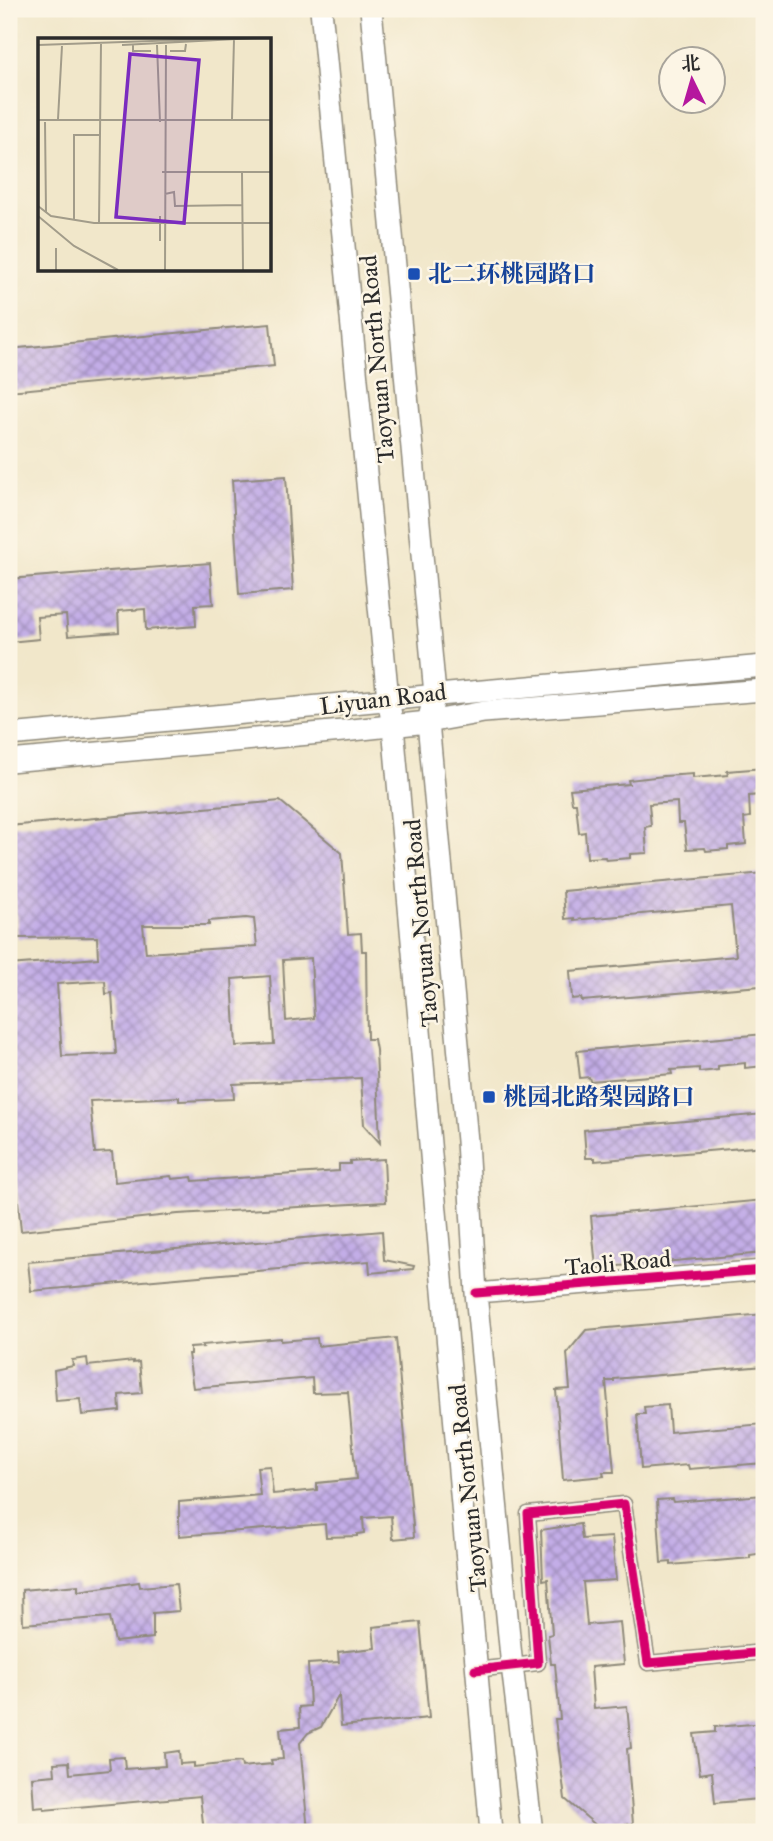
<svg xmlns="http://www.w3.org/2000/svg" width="773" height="1841" viewBox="0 0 773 1841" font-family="'IM FELL Great Primer','Noto Serif SC',serif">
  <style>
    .building { fill: url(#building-cross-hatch); fill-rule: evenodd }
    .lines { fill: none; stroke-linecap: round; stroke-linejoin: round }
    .minor-casing { stroke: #8e897a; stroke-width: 17 }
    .tertiary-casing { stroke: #8e897a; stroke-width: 22 }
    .secondary-casing { stroke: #8e897a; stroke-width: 24 }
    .minor { stroke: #fff; stroke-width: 14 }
    .tertiary { stroke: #fff; stroke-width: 19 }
    .secondary { stroke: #fff; stroke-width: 21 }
    .cycleway-casing { stroke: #fcf5e5; stroke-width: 13 }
    .cycleway { stroke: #d6006c; stroke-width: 9 }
    .transit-dot { fill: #1a4fb4; stroke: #fcf5e5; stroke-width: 2.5 }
    .labels { text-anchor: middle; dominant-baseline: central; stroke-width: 5; stroke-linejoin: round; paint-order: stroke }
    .transit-label { font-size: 24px; font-weight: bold; fill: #164399; stroke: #fcf5e5; text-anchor: start }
    .street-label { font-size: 24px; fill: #2b2b2b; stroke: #fcf5e5 }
    .inset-road { fill: none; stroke: #a29c8a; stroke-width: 2 }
    .view { fill: #7b2cbf; fill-opacity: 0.15; stroke: #7b2cbf; stroke-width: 3.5 }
    .inset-edge { fill: none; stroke: #2b2b2b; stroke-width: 3.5 }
  </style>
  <defs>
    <pattern id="building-cross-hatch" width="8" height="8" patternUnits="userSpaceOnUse" patternTransform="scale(1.75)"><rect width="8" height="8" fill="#c3ade7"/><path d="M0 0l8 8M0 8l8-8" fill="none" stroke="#9f8dbb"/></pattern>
  </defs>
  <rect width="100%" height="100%" fill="#fcf5e5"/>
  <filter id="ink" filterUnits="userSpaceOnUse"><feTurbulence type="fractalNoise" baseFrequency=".0143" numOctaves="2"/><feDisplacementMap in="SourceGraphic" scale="14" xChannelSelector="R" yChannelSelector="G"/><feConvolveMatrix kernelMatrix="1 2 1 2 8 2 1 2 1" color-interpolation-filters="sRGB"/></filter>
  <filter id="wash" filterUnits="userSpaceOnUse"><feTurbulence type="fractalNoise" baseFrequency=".00686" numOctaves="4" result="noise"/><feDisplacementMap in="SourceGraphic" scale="28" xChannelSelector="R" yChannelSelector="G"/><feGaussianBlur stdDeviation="1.57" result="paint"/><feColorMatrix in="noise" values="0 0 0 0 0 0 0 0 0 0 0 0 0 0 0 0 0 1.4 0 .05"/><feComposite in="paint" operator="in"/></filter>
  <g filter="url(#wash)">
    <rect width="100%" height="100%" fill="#f1e7ca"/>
    <g id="blocks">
      <g class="building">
        <path d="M270 324 274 366 9 391V349Z"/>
        <path d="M286 476 293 590 239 594 232 480Z"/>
        <path d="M210 563 213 604 195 605 196 626 146 630 145 609 118 611 119 632 68 636 66 615 37 617 39 639 9 642V579Z"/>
        <path d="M764 768V781L758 782 759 795 749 796 750 817 744 818 746 844 728 846V849L706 851 705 848 687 849 684 823H678L677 802 649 804 651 826 645 827 647 853 630 854V858L606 860 605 857 587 858 585 832 579 833 576 803H572L570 789 629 784 628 780 664 776 693 774V778L728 775 727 771Z"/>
        <path d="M280 801 342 853 348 934 361 933 362 951H366L367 1039H374L376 1050 380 1143 364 1125 361 1078 233 1084 234 1099 179 1101V1097L90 1101 95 1153 112 1152 115 1182 171 1176 172 1179 192 1177 193 1181 339 1171V1164H350V1161L384 1159 386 1202 178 1214 21 1231 9 1111V965L98 958 97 937 18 938 14 887H9V826ZM246 918 254 919 257 946 146 953 143 925H209V921ZM311 958 314 1018 286 1021 283 960ZM270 976 274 1044 236 1046 232 979ZM105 981 106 994 112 993 116 1054 62 1056 57 984Z"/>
        <path d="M764 873V982H760V986L582 1001 581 998 572 999 570 971 736 956 731 906 574 920V918L565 919 563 891Z"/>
        <path d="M764 1034V1066L745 1068V1063L718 1066V1070L699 1072V1068L671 1070 672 1074 590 1081 589 1077 580 1078 577 1051Z"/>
        <path d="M764 1114V1146L595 1161V1158H586L584 1130Z"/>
        <path d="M764 1200V1253L596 1268 591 1216Z"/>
        <path d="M382 1231 384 1260 414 1266 413 1269 370 1273 369 1261 31 1291 28 1262Z"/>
        <path d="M764 1314V1366L614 1379V1381H606L614 1472H603L604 1476 563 1480 556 1390 570 1389 567 1353 586 1330Z"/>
        <path d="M281 1338V1341L317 1338 318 1346 396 1338 414 1537 393 1539 391 1516 363 1518 364 1533 357 1534V1536L326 1537 325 1524 179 1536V1502L260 1495 257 1467 270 1466 273 1494 317 1490V1483L356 1479 348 1392 313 1393 312 1378 193 1388 188 1354H190V1348L203 1347 202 1345Z"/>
        <path d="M87 1358 88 1366 133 1361V1363L139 1362 142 1393 119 1395 120 1411 82 1415 80 1399 56 1401 54 1370 73 1366 72 1360Z"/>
        <path d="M668 1405 670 1432 764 1424V1463L689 1469 688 1465 641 1469 637 1414H645L644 1407Z"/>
        <path d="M764 1495V1553L750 1555V1558L671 1565V1562L661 1563 657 1500 672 1499 673 1502Z"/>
        <path d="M580 1524 582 1539 612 1537 616 1580 583 1582 587 1625 620 1622 624 1664 591 1667 594 1709 627 1706 631 1748 627 1749 633 1824 598 1827 565 1799 555 1719H560L555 1664H551L548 1635 552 1634 548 1579 543 1580 541 1530Z"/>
        <path d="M139 1582 140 1587 176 1584 179 1611 153 1613V1638L115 1642 110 1617 23 1624 22 1590 78 1585V1591Z"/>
        <path d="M420 1622 429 1718 341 1726 339 1695 321 1727 308 1733 300 1743 308 1832H204L200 1796 44 1810V1807L34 1808 32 1777 55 1775 54 1763 69 1762 70 1774 110 1770 109 1758 124 1757 125 1769 165 1766 164 1753 179 1751 180 1764 194 1763V1767L241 1762 242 1767 272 1764 271 1760 283 1759 280 1729 300 1727 299 1707 310 1706 308 1664 339 1662 338 1652 375 1648 373 1627Z"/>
        <path d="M764 1723V1768L756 1769 759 1799 715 1803 712 1772 700 1774 694 1734 715 1732V1727Z"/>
      </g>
    </g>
  </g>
  <g filter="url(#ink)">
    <use href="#blocks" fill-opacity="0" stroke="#8e897a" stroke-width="2"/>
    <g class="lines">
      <defs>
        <path id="minor" d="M475 1670 538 1663 528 1514 624 1504 648 1663 764 1652"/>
        <path id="tertiary" d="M476 1293 764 1270"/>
        <g id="secondary">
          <path d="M321 9 388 699 393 726 491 1832"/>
          <path d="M371 9 435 694 428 722 467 1141 476 1293 511 1657 532 1832"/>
          <path d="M9 735C261 712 512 687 764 666"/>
          <path d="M9 761 343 731 428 722 484 712 764 690"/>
        </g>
      </defs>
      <use href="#minor" class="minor-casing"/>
      <use href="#tertiary" class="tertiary-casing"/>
      <use href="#secondary" class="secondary-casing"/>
      <use href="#minor" class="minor"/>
      <use href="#tertiary" class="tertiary"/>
      <use href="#secondary" class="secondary"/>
      <defs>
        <g id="cycleway">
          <path d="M476 1293 764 1270"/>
          <path d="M475 1670 538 1663 528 1514 624 1504 648 1663 764 1652"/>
        </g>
      </defs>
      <use href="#cycleway" class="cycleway-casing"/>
      <use href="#cycleway" class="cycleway"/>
    </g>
  </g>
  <g class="transit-dot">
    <rect x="407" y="267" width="14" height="14" rx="3.5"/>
    <rect x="482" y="1090" width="14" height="14" rx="3.5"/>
  </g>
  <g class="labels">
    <g class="transit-label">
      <text x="428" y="274">北二环桃园路口</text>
      <text x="503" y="1097">桃园北路梨园路口</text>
    </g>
    <g class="street-label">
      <text transform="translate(377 359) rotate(-95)">Taoyuan North Road</text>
      <text transform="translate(383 699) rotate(-7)">Liyuan Road</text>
      <text transform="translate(421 923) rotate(-95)">Taoyuan North Road</text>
      <text transform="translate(618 1263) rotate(-5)">Taoli Road</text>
      <text transform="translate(468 1488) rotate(-96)">Taoyuan North Road</text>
    </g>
  </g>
  <g transform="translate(38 38)">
    <rect width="233" height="233" fill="#f1e7ca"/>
    <path class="inset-road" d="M0 7 199 0M84 7 219 0M95 7V13H113M119 7 122 84M132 13H147L148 6M20 81 24 8M194 81 196 1M0 82H233M7 84 8 174M124 134H233M204 135 205 232M127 156 136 154 137 168 205 167M0 168 13 178 56 185H233M0 178 36 208 80 232M122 178V203M36 182V97H62M61 185 63 5M18 232V210M127 232 128 7"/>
    <path class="view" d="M92 16 161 22 146 185 78 179Z"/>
    <rect width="233" height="233" class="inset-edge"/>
  </g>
  <rect width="773" height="1841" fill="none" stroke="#fcf5e5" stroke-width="35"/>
  <g transform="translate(692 80) rotate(355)"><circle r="33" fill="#fcf5e5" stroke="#a8a49b" stroke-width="2"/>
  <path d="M0-5L12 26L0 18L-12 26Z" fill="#b5179e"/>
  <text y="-10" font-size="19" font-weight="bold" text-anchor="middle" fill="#2b2b2b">北</text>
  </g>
</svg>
